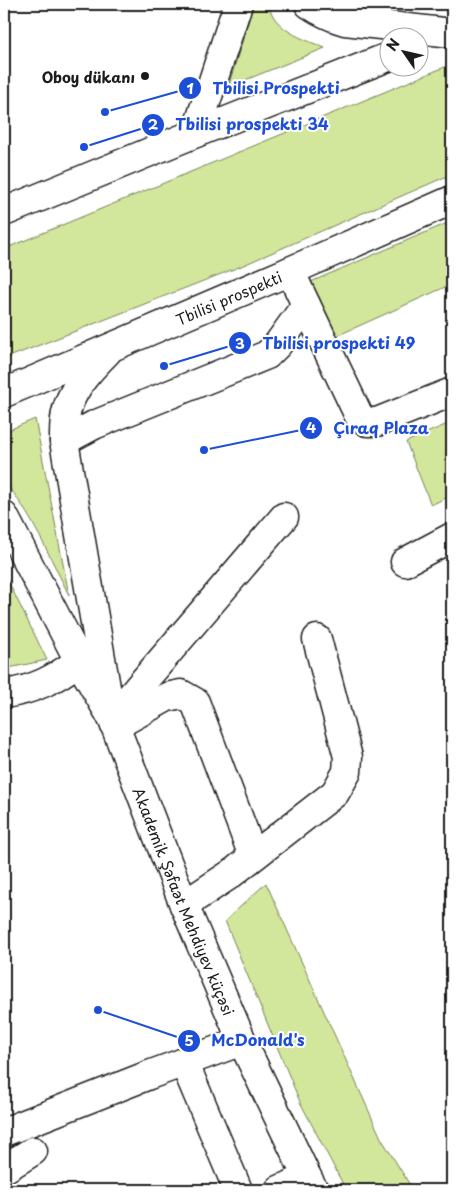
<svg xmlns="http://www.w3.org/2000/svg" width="456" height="1194" viewBox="0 0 456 1194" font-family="'Playpen Sans',sans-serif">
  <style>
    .green { fill: #d2e79c; stroke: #77825c }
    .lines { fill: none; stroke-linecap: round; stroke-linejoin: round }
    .minor-casing { stroke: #1c1c1c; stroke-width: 31 }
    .major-casing { stroke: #1c1c1c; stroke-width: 31 }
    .minor { stroke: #fff; stroke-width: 28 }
    .major { stroke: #fff; stroke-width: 28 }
    .poi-dot { fill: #1c1c1c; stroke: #fff; stroke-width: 2 }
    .labels { text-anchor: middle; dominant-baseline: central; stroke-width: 4; stroke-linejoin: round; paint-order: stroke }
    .poi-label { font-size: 15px; font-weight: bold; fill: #1c1c1c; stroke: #fff; text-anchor: end }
    .street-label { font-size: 15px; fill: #1c1c1c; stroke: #fff }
    .leader { fill: none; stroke: #1d4ed8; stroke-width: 2 }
    .callout-dot { fill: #1d4ed8; stroke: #fff; stroke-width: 2 }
    .mark-label { font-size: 15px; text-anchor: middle; font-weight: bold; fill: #fff }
    .callout-label { font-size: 16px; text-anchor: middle; font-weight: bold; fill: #1d4ed8; stroke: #fff; stroke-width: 4; stroke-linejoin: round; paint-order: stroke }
  </style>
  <rect width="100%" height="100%" fill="#fff"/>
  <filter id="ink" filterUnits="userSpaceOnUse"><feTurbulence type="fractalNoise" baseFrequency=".02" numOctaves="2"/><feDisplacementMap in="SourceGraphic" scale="10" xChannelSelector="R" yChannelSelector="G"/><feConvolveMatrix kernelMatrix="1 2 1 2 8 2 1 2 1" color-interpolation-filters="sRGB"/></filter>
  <g filter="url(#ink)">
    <g class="green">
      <path d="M254 4H268C275 31 302 38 325 48L228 87Z"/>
      <path d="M330 4H409L363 11Z"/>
      <path d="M452 64V174L239 267 4 359V249Z"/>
      <path d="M452 221V284L332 338 306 284Z"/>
      <path d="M35 419 69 595C50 558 31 512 4 481V432Z"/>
      <path d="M452 422V495L431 505 406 442Z"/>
      <path d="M4 573 47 660 4 669Z"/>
      <path d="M266 883 381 1138 413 1190H346L300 1102 225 921Z"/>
    </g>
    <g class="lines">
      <defs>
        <g id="minor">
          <path d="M290 271 359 416 367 422H377L452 392"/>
          <path d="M64 441 94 425 267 355 278 344 306 305"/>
          <path d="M405 562 452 537"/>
          <path d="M4 694C34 690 55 679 79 661"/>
          <path d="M112 718 284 517"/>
          <path d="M115 726 167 697 181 694 195 702 253 856"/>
          <path d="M184 905 231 874 335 793 347 772 348 757 317 639"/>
          <path d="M184 1062 238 1190"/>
          <path d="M4 1132 149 1075 242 1041"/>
          <path d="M4 1169 33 1151"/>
          <path d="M279 1190 307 1177"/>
        </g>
        <g id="major">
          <path d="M309 4C321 12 331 17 345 21L452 33"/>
          <path d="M196 133 238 4"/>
          <path d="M4 212 196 133 388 57"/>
          <path d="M107 352C92 367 75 385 68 406 64 417 64 429 64 441L108 699"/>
          <path id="s1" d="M4 393 290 271 452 200"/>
          <path id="s2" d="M4 516 79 661 112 718 184 905 242 1041 307 1177 314 1190"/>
        </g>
      </defs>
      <use href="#minor" class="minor-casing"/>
      <use href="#major" class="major-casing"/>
      <use href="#minor" class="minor"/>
      <use href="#major" class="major"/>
    </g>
  </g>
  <circle class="poi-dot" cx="145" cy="76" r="5"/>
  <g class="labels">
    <g class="poi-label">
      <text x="135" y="76">Oboy dükanı</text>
    </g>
    <g class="street-label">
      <text stroke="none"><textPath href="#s1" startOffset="244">Tbilisi prospekti</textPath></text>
      <text stroke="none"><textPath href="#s2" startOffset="426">Akademik Şəfaət Mehdiyev küçəsi</textPath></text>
    </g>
  </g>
  <path class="leader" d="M105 112L190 88M84 147L153 125M164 366L240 343M204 450L311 428M98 1010L189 1041"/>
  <g class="callout-dot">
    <circle cx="105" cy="112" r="5"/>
    <circle cx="84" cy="147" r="5"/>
    <circle cx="164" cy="366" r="5"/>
    <circle cx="204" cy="450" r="5"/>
    <circle cx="98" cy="1010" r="5"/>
    <circle cx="190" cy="88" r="12"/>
    <circle cx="153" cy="125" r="12"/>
    <circle cx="240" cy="343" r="12"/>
    <circle cx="311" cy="428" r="12"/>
    <circle cx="189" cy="1041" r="12"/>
  </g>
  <g class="mark-label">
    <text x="190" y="94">1</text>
    <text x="153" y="130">2</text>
    <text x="240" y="349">3</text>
    <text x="311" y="433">4</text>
    <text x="189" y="1046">5</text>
  </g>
  <g class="callout-label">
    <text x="276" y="94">Tbilisi Prospekti</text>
    <text x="252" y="130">Tbilisi prospekti 34</text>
    <text x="339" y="349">Tbilisi prospekti 49</text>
    <text x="381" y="434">Çıraq Plaza</text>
    <text x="258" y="1046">McDonald's</text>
  </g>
  <rect width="456" height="1194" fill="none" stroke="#fff" stroke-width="20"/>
  <rect x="10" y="10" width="436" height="1174" fill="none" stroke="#1c1c1c" stroke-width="2" filter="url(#ink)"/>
  <g transform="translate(404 52) rotate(304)"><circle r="24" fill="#ffffff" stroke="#a4a4a4"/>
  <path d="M0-4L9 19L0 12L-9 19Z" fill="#1c1c1c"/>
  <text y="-8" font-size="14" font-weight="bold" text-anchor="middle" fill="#1c1c1c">N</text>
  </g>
</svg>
